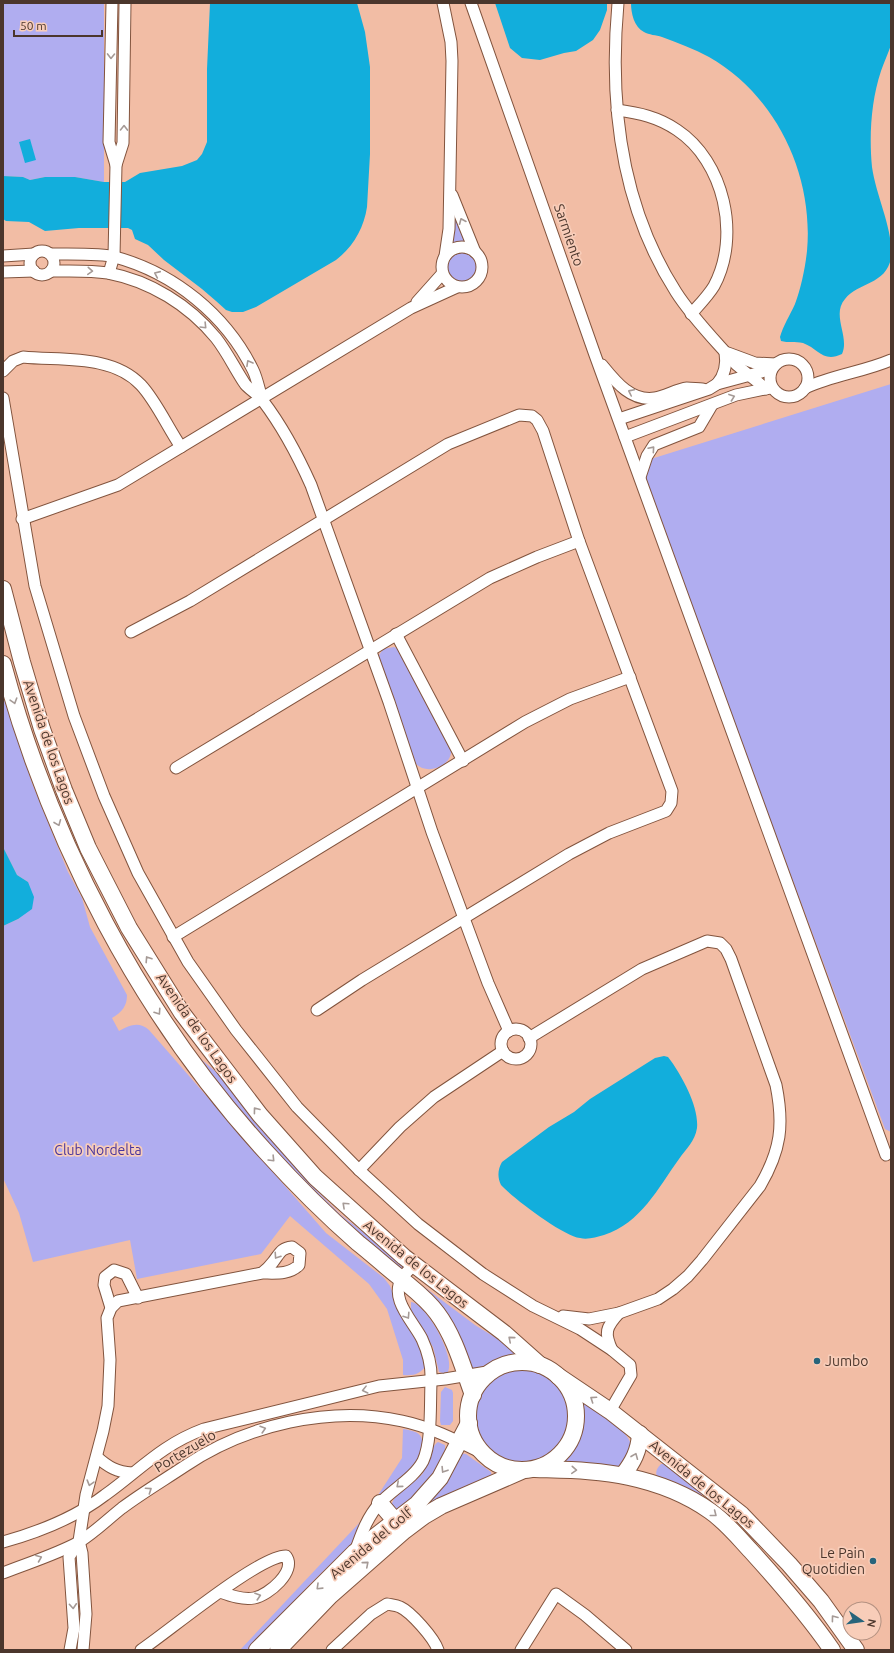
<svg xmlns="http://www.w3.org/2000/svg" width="894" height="1653" viewBox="0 0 894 1653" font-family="Ubuntu,sans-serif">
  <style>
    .green { fill: #b0adf0 }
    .water { fill: #12aedc }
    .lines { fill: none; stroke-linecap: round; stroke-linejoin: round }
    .street-casing { stroke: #82543e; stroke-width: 13 }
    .secondary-casing { stroke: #82543e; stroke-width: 18 }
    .street { stroke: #fff; stroke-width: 11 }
    .secondary { stroke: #fff; stroke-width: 16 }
    .oneway { stroke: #a59a96 }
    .poi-dot { fill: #27647b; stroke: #f8cdb9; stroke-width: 1.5 }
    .labels { text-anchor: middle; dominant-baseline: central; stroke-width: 3.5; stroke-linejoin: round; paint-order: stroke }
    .street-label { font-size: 14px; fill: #4b362c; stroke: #f8cdb9 }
    .park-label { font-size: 14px; fill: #48349c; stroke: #f8cdb9 }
    .poi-label { font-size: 14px; fill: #4b362c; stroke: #f8cdb9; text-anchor: start }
  </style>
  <rect width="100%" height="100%" fill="#f2bda5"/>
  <g class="green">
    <path d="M3 3H104V182L75 177H45L30 180 23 177 3 176Z"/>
    <path d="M457 219 466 243 452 246 454 220Z"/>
    <circle cx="462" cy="267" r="15"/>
    <path d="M891 384V1132L885 1129 638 463Z"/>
    <path d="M394 647 398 649 451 751C452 765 428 776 416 764L378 657 383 649Z"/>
    <path d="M3 696 32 783 68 872 82 898 90 927 127 995C127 1006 122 1012 112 1018L119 1031C130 1025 139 1021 149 1030L326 1233 384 1278 390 1286 399 1309 416 1333 427 1364C421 1374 414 1376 403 1375V1360L387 1309 369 1284 290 1216 261 1254 137 1279 130 1240 33 1262 19 1213 3 1178V926L18 919 28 882 17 875 3 847Z"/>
    <path d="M196 1055 215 1071 309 1183 341 1215 403 1263 405 1267 402 1272 338 1220 268 1149Z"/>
    <path d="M423 1286 475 1325 514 1349 516 1352 514 1355 469 1371 422 1287Z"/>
    <path d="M411 1302C427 1304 456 1358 448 1372L443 1373 439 1372 433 1347 411 1312Z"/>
    <circle cx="522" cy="1416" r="47"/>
    <path d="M445 1387 452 1390 453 1393V1421L450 1425H441L440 1421 441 1392Z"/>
    <path d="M584 1402C600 1417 626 1425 632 1447L624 1463 619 1467 563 1463C564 1455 574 1447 577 1438 580 1428 578 1408 581 1403Z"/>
    <path d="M403 1429C423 1432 423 1436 423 1455L353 1542 310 1584 249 1650H240L362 1520 402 1458Z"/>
    <path d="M438 1442 445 1445C447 1467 414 1497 399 1512L391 1507C394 1491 413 1486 423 1473 429 1464 430 1447 438 1442Z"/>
    <path d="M460 1453 466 1454 491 1472 492 1476 422 1509Z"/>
    <path d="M661 1464H666L702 1493V1496L701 1499 659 1481C655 1474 655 1470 661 1464Z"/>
  </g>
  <g class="water">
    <path d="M210 3H357L365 32 370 67V154L367 207C364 228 353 247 336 260L256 307 243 312H232L226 310 216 301 202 289 164 260 148 245 135 239 132 230 128 228H79L45 231 29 222 6 221 3 219V176L23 177 30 180 45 177H75L104 182H125L140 173 182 166 197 160 202 154 207 142V69Z"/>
    <path d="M495 3H607V10L600 30 593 40 576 51 564 53 540 60 522 58 510 48Z"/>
    <path d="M631 3H891C891 16 894 33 891 45 888 54 884 62 881 71 871 101 869 136 872 167 876 196 894 231 891 258 886 285 858 282 845 299 831 315 850 337 842 354 823 363 819 349 803 343 795 341 788 343 781 341L780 337C783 326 790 315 795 304 801 288 805 269 807 251 814 175 776 95 709 57 694 49 678 43 662 37 656 35 649 35 644 32 634 27 631 13 631 3Z"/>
    <path d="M30 139 36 160 25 163 19 142Z"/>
    <path d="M3 847 17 875 28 882 34 897 32 909 18 919 3 926Z"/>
    <path d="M664 1056 668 1057 671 1061C683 1078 699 1107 697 1128 695 1141 686 1149 679 1159 658 1188 641 1223 604 1235 596 1237 588 1240 580 1238 563 1236 513 1198 501 1185 497 1177 498 1169 502 1162L549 1127 574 1112 590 1099 655 1058Z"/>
  </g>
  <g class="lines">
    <defs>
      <g id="street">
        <path d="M112 3 109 142 116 165"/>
        <path d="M443 3 451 42 452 61 449 229 445 256"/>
        <path d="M471 3 595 355 886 1155"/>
        <path d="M618 3C609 102 621 206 676 292 690 314 708 333 726 353 730 357 733 362 738 366 747 374 757 381 766 389"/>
        <path d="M617 110C639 113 658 117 677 130 724 161 741 236 714 286 708 296 699 305 691 314"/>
        <path d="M452 195 475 252"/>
        <circle cx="462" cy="267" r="20"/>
        <circle cx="42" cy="263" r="12"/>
        <path d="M51 254C68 254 101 253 115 257 174 273 226 315 253 370 257 378 259 389 262 399"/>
        <path d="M3 256 34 254"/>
        <path d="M51 271C70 271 89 270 108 273 150 281 189 305 216 338 227 352 235 369 245 384 250 390 258 394 263 401 282 426 298 456 311 485L389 702 432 832 488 983 509 1031"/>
        <path d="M3 272 34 271"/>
        <path d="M109 273 114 256 116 165 123 143 125 3"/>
        <path d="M417 302 442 274"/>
        <path d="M728 353 755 363 776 364"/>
        <circle cx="789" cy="378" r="19"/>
        <path d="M602 365C615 381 631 402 655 398 666 396 677 389 687 388 692 388 698 389 703 389"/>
        <path d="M3 371 13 361 23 357C61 361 112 354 141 385 156 401 168 428 181 447"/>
        <path d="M717 384C725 375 727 365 725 352"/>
        <path d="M805 388C833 375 863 372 891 360"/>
        <path d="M3 398 35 586 74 716 104 796 138 873 188 962 236 1030 297 1107 359 1170 418 1224 483 1274 533 1306 580 1329 612 1350 630 1365 631 1375 610 1411"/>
        <path d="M619 419 709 389 717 384 772 369"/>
        <path d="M625 437 736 395 770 388"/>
        <path d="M640 477 647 456 654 445 699 427 712 405"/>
        <path d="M22 519 118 485 411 308 457 287"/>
        <path d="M131 632 190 601 448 444 519 415 532 416 537 420 543 431 579 541 672 791 671 803 666 811 609 833 569 854 362 980 317 1010"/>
        <path d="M396 634 463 761"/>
        <path d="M176 768 490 578 537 557 579 541"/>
        <path d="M173 937 525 722 570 699 630 677"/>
        <circle cx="516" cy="1044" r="15"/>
        <path d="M529 1038 642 969 707 941 720 943 726 949 731 959 776 1085C784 1125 781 1150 760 1186L702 1260 688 1276 673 1289 658 1299 619 1313 589 1319 563 1316"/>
        <path d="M359 1170 400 1127 434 1097 503 1051"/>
        <path d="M111 1308 104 1285 105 1277 114 1270 126 1274 138 1298"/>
        <path d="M612 1350C604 1333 606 1327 619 1313"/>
        <path d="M97 1457C108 1467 117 1472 132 1473"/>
        <path d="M79 1541 82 1553 86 1614 83 1650"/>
        <path d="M3 1542C39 1532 75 1518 105 1495 140 1470 161 1445 204 1429L379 1386 445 1379 493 1371"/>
        <path d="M355 1552C361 1535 367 1517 380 1503 393 1489 414 1478 423 1461 432 1442 430 1404 431 1383 432 1368 428 1352 422 1339 413 1321 389 1299 402 1278 405 1273 410 1269 414 1265"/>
        <path d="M3 1573C28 1563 55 1555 79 1542 94 1533 108 1519 122 1508 142 1493 164 1480 185 1466 246 1425 330 1405 402 1421 431 1427 458 1441 484 1454"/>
        <path d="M70 1650 74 1628 69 1557 79 1541 86 1495 103 1431 108 1406 110 1360 107 1318 111 1308 118 1301 262 1273C275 1273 289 1275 299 1265L300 1253 292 1247C281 1248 280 1253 273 1262 270 1266 266 1270 262 1273"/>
        <path d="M141 1650C168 1632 260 1555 286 1556 297 1571 269 1595 254 1598 243 1600 231 1596 220 1592"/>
        <path d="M332 1650 371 1614 387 1604C392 1605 396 1605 400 1607 411 1612 434 1638 438 1650"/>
        <path d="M521 1650 556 1594 585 1615 626 1650"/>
      </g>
      <g id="secondary">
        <path d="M3 589 22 662 42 729 64 790 88 848 129 928 182 1013 260 1115 315 1177 404 1257 504 1333 540 1365"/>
        <path d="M3 664C51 842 141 1016 266 1152 295 1184 326 1215 358 1243 372 1254 385 1266 399 1277 413 1289 426 1298 437 1313 455 1337 463 1368 473 1395"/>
        <circle cx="522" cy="1416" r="54"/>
        <path d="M558 1376 610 1411 741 1514 789 1564 821 1601 856 1650"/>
        <path d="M535 1469C566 1470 599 1470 629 1477 657 1483 686 1494 710 1511 726 1522 738 1537 751 1551 780 1583 808 1615 832 1650"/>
        <path d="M623 1475C633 1462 639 1451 640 1434"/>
        <path d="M380 1503 403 1530"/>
        <path d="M257 1650 355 1552 417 1504 440 1478 469 1423"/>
        <path d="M278 1650 330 1596 404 1531 424 1516 441 1506 524 1470"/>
      </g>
    </defs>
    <use href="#street" class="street-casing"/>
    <use href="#secondary" class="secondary-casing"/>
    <use href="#street" class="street"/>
    <use href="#secondary" class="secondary"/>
  </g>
  <defs><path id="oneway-chevron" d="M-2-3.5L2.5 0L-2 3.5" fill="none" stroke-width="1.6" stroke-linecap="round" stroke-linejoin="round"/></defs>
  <g class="oneway">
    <use href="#oneway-chevron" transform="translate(111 56) rotate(91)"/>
    <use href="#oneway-chevron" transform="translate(124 128) rotate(-89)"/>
    <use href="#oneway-chevron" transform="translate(462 221) rotate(-113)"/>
    <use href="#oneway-chevron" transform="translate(90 271) rotate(4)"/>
    <use href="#oneway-chevron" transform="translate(157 274) rotate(-156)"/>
    <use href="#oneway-chevron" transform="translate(204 326) rotate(46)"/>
    <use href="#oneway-chevron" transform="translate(249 363) rotate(-119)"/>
    <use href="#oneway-chevron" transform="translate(631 392) rotate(-154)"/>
    <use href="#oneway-chevron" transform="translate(732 397) rotate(-20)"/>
    <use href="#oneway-chevron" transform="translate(652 449) rotate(-49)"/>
    <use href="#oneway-chevron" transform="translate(14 701) rotate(73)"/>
    <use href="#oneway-chevron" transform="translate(58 823) rotate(68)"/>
    <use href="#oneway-chevron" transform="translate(148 959) rotate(-123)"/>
    <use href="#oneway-chevron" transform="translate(158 1012) rotate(56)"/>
    <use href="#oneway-chevron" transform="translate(256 1110) rotate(-127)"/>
    <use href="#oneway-chevron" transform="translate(272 1159) rotate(46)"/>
    <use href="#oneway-chevron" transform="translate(345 1205) rotate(-137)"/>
    <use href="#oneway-chevron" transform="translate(277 1256) rotate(124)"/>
    <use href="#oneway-chevron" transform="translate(407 1316) rotate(57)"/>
    <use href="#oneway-chevron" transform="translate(511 1339) rotate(-139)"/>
    <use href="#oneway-chevron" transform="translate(365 1390) rotate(166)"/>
    <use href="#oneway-chevron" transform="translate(593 1399) rotate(-146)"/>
    <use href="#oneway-chevron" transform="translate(263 1429) rotate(-17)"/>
    <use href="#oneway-chevron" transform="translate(635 1456) rotate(-68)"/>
    <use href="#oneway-chevron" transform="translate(444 1470) rotate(122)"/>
    <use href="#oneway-chevron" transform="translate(574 1470) rotate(4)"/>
    <use href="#oneway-chevron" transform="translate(90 1483) rotate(106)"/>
    <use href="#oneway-chevron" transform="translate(399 1485) rotate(139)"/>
    <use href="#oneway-chevron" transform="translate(149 1490) rotate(-34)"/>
    <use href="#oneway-chevron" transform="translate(714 1514) rotate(38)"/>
    <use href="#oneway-chevron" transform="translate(39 1558) rotate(-22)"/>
    <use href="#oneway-chevron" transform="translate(366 1564) rotate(-41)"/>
    <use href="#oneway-chevron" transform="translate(319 1587) rotate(136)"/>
    <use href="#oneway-chevron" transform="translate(258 1596) rotate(-18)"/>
    <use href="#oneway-chevron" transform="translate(73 1606) rotate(86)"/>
    <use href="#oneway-chevron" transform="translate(834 1618) rotate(-127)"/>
  </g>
  <g class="poi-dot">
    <circle cx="817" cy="1361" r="4"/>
    <circle cx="873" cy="1561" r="4"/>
  </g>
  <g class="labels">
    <g class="street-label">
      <text transform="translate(569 235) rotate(71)">Sarmiento</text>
      <text transform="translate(49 742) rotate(71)">Avenida de los Lagos</text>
      <text transform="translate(197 1028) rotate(55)">Avenida de los Lagos</text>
      <text transform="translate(416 1264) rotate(39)">Avenida de los Lagos</text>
      <text transform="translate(185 1451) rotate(-31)">Portezuelo</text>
      <text transform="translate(702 1484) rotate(39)">Avenida de los Lagos</text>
      <text transform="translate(371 1543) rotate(-40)">Avenida del Golf</text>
    </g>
    <g class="park-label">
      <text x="98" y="1150">Club Nordelta</text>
    </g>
    <g class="poi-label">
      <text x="825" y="1361">Jumbo</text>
      <text x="865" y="1553" text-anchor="end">Le Pain<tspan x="865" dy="16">Quotidien</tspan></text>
    </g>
  </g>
  <rect width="894" height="1653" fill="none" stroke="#4b362c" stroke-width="8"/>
  <g transform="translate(862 1621) rotate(103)"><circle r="19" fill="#f8cdb9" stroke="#b39181"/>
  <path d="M0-3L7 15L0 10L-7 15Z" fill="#27647b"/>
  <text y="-6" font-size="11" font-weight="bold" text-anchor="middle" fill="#4b362c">N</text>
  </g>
  <path d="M14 30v6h88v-6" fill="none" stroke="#4b362c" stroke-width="2"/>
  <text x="20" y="30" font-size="12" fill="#4b362c" stroke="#f8cdb9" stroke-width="3" paint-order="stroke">50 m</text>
</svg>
